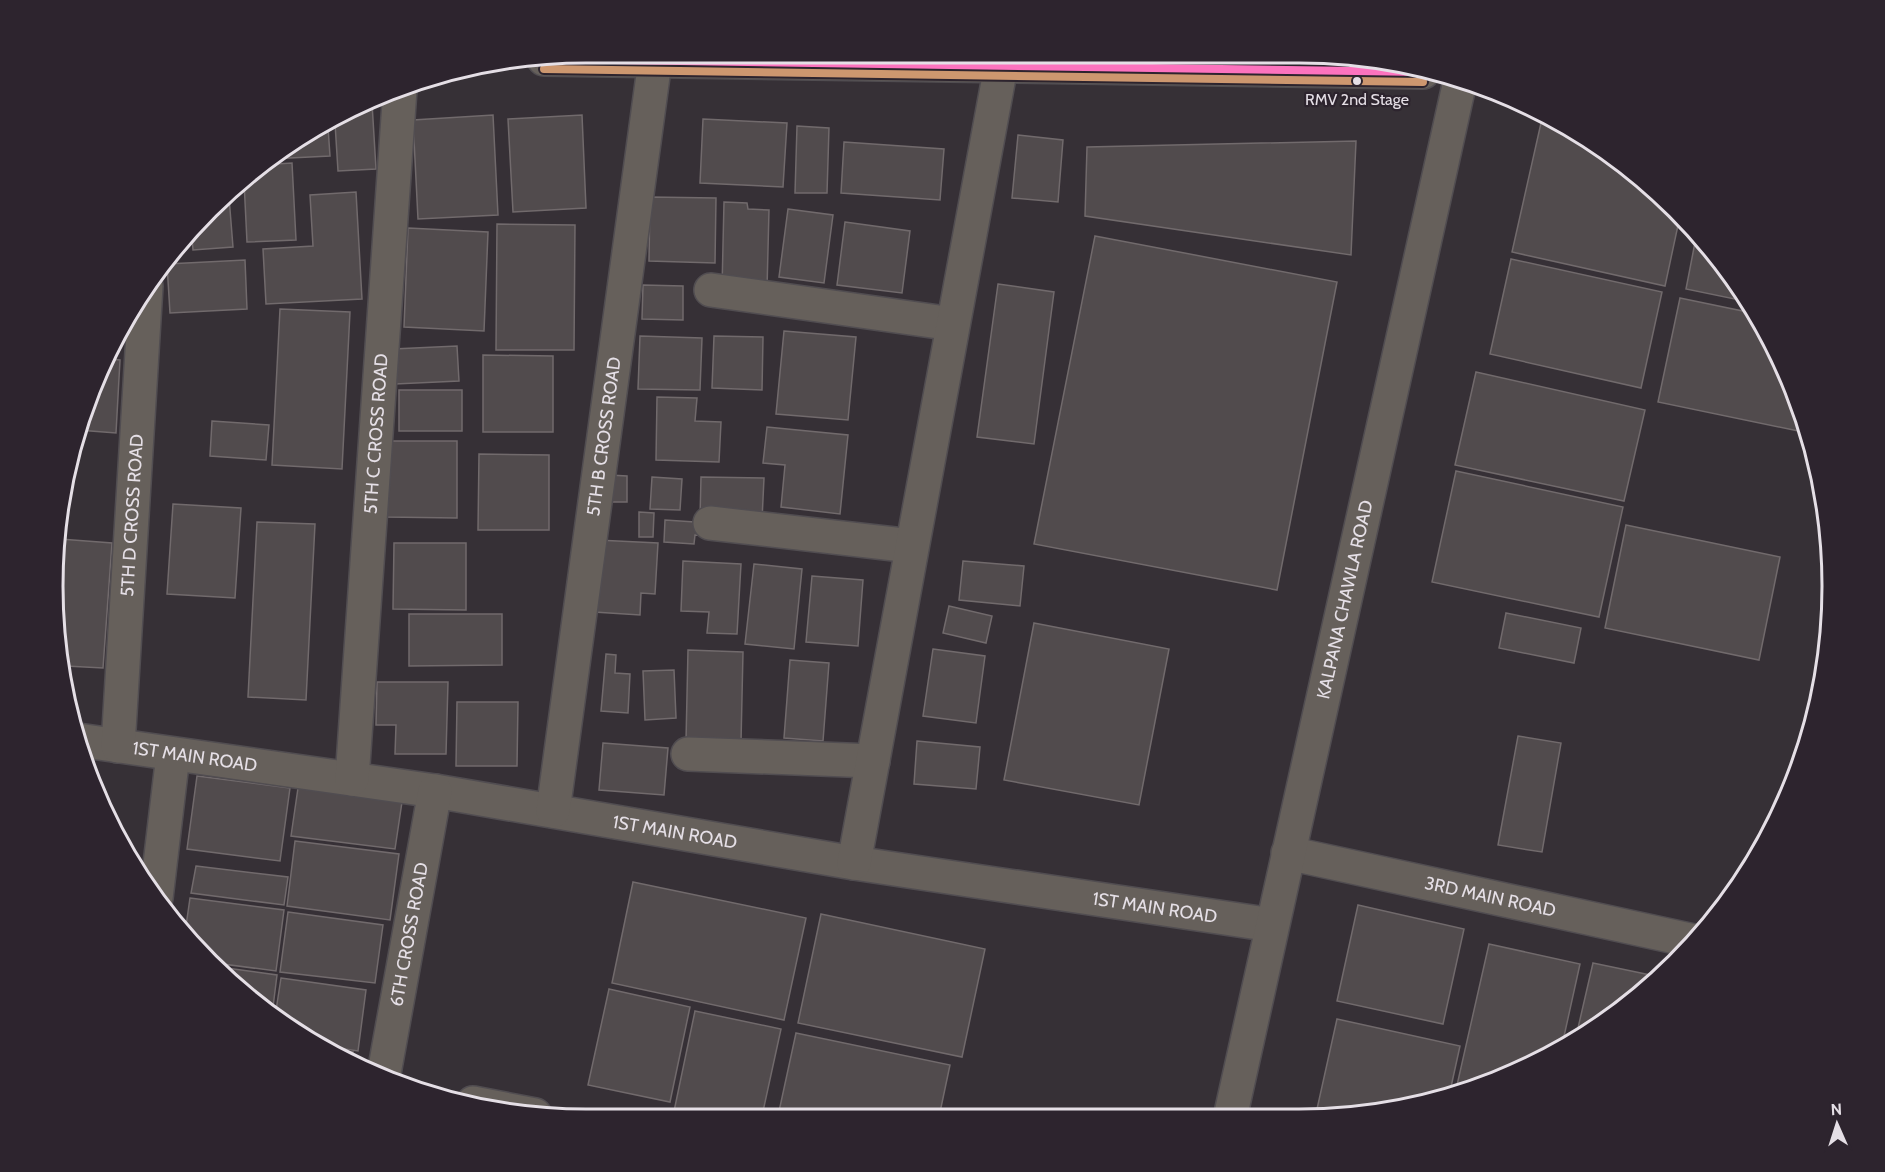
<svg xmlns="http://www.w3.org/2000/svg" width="1885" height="1172" viewBox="0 0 1885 1172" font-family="Cabin,sans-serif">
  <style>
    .building { fill: #514b4d; stroke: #716a6c; stroke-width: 1.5 }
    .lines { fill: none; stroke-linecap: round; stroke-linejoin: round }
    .minor-casing { stroke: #514d51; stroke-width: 36 }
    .tertiary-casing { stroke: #514d51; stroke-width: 36 }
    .minor { stroke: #66605b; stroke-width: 33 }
    .tertiary { stroke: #66605b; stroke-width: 33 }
    .bus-1-casing { stroke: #2d242e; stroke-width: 12 }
    .bus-2-casing { stroke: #2d242e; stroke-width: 12 }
    .bus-3-casing { stroke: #2d242e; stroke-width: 12 }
    .bus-1 { stroke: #fc73be; stroke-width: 8 }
    .bus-2 { stroke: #cd976f; stroke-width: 8 }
    .bus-3 { stroke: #f8844c; stroke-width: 8 }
    .bus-dot { fill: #e5dfe6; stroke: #2d242e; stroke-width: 2 }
    .labels { text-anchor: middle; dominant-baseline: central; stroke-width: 4.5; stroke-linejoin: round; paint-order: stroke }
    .bus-label { font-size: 16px; fill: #e5dfe6; stroke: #2d242e }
    .street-label { font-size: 18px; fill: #e5dfe6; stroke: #2d242e }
    .rim { fill: none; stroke: #e5dfe6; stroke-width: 3 }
  </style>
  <rect width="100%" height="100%" fill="#363036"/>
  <g class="building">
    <path d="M372 103 376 169 338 171 335 123Z"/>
    <path d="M493 115 498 215 418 219 413 120Z"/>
    <path d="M582 115 586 208 513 212 508 119Z"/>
    <path d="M703 119 787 123 783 187 700 183Z"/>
    <path d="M1541 123 1566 130 1623 163 1680 216 1665 286 1512 252Z"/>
    <path d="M797 126 829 128 827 193H795Z"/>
    <path d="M328 127 330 156 269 159Z"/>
    <path d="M1018 135 1063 140 1058 202 1012 198Z"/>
    <path d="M1356 141 1351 255 1085 216 1087 147Z"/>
    <path d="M844 142 944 149 940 200 841 193Z"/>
    <path d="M292 163 296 240 247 242 244 181 259 165Z"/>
    <path d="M356 192 362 299 266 304 263 249 313 246 310 195Z"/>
    <path d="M229 197 233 247 193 250 192 237Z"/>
    <path d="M650 197 716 198 715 263 649 261Z"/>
    <path d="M724 202 747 203 748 209 769 210 767 289 722 288Z"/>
    <path d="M788 209 833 215 824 283 779 277Z"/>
    <path d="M845 222 910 231 902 293 837 285Z"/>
    <path d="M497 224 575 225 574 350H496Z"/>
    <path d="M408 228 488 232 484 331 404 327Z"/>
    <path d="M1697 232 1700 234 1749 302 1686 289Z"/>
    <path d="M1095 236 1337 282 1277 590 1034 544Z"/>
    <path d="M1511 259 1662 292 1641 388 1490 354Z"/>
    <path d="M245 260 247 309 170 313 167 264Z"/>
    <path d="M998 284 1054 292 1034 444 977 437Z"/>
    <path d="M643 285 683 286V320L642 319Z"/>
    <path d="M1680 298 1757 314 1804 414 1808 433 1658 402Z"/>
    <path d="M280 309 350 312 342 469 272 465Z"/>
    <path d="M784 331 856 337 848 420 776 414Z"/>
    <path d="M640 336 702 338 700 390 638 389Z"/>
    <path d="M714 336 763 337 762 390 712 388Z"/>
    <path d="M457 346 459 381 395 384 393 349Z"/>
    <path d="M483 355 553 356V432H483Z"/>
    <path d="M108 359 120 360 116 433 78 430 81 415Z"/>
    <path d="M1476 372 1645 410 1624 501 1455 465Z"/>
    <rect x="399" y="390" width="63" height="41"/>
    <path d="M657 397 697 398 695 421 721 422 719 462 656 460Z"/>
    <path d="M212 421 269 425 266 460 210 456Z"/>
    <path d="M767 427 848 435 840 514 781 507 785 465 763 463Z"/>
    <path d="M387 441H457V518L386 517Z"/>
    <path d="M479 454 549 455V530H478Z"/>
    <path d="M1456 471 1623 507 1599 617 1432 582Z"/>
    <path d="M609 475 627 476V502H608Z"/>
    <path d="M652 477 682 479 680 510 650 509Z"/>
    <path d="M701 477 764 478 762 520 700 518Z"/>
    <path d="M173 504 241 508 235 598 167 594Z"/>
    <path d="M639 512 654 513 653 537H639Z"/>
    <path d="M665 520 710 523V536L695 535 694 544 664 542Z"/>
    <path d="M257 522 315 524 306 700 248 697Z"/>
    <path d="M1626 525 1780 557 1759 660 1605 628Z"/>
    <path d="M60 539 112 543 103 668 66 666 53 586Z"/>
    <path d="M597 540 658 543 655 594 641 593 640 615 594 612Z"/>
    <path d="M394 543H466V610L393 609Z"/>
    <path d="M683 561 741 564 737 634 707 633 709 612 681 611Z"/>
    <path d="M963 561 1024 566 1020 606 959 600Z"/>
    <path d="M754 564 802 569 794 649 745 644Z"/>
    <path d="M812 576 863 580 858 646 806 642Z"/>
    <path d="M949 606 992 616 986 643 943 633Z"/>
    <path d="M1506 613 1581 628 1574 663 1499 648Z"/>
    <path d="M409 614H502V665L409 666Z"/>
    <path d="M1034 623 1169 649 1139 805 1004 780Z"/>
    <path d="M933 649 985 656 976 723 923 716Z"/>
    <path d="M688 650 743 652 741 742 686 741Z"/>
    <path d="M606 654 616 655 615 673 630 674 628 713 601 711Z"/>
    <path d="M790 660 829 663 823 741 784 738Z"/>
    <path d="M674 670 676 718 645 720 643 671Z"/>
    <path d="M377 682H448L446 754H395L396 725H376Z"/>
    <path d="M457 702H518L517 766H456Z"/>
    <path d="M1518 736 1561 743 1542 852 1498 845Z"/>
    <path d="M917 741 980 747 976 789 914 784Z"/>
    <path d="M603 743 668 748 664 795 599 790Z"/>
    <path d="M197 776 290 788 280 861 187 849Z"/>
    <path d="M298 788 402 802 395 849 291 836Z"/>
    <path d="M295 841 399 854 390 920 287 906Z"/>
    <path d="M196 866 288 877 284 905 191 893Z"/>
    <path d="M633 882 806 918 784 1020 612 983Z"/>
    <path d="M190 898 284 910 276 971 215 963 185 933Z"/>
    <path d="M1358 905 1464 929 1443 1024 1337 1001Z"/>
    <path d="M288 912 383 925 375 983 280 972Z"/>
    <path d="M821 914 985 949 962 1057 798 1023Z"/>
    <path d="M1489 944 1580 964 1561 1050 1470 1091 1455 1094Z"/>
    <path d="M1593 963 1660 977 1651 987 1575 1041Z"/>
    <path d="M219 967 277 975 272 1015 262 1009Z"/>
    <path d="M281 978 366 990 358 1051 325 1046 275 1017Z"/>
    <path d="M609 989 690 1007 670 1102 588 1085Z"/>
    <path d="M695 1011 781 1029 762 1116H673Z"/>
    <path d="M1337 1019 1460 1046 1449 1096 1334 1118H1315Z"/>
    <path d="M796 1033 950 1065 939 1117 778 1116Z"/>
    <path d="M329 1049 353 1052 352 1061Z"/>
  </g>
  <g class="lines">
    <defs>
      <g id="minor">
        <path d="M711 290 953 324"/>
        <path d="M710 523 912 546"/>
        <path id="s1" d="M78 740 435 791 854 863 1272 925"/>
        <path id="s2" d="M118 746 146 286"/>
        <path d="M688 754 873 761"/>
        <path id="s3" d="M352 779 400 89"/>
        <path id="s4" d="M553 811 655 61"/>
        <path id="s5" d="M1288 853 1694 941"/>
        <path d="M854 863 1001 66"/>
        <path d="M156 898 173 755"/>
        <path id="s6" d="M383 1079 435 791"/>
        <path d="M473 1103 535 1115"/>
      </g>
      <g id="tertiary">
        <path d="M544 59 1423 72"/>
        <path id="s7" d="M1230 1118 1460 81"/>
      </g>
    </defs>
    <use href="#minor" class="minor-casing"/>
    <use href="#tertiary" class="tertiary-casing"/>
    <use href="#minor" class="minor"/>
    <use href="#tertiary" class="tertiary"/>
    <defs>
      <path id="bus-1" d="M546 59 1423 72"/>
      <path id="bus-2" d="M544 69 1423 82"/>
      <path id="bus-3" d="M961 55 1383 61"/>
    </defs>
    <use href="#bus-1" class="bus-1-casing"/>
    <use href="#bus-2" class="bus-2-casing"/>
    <use href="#bus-3" class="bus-3-casing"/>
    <use href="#bus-1" class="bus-1"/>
    <use href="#bus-2" class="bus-2"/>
    <use href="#bus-3" class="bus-3"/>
  </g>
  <circle class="bus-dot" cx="1357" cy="81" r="5"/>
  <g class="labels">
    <g class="bus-label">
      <text x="1357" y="99">RMV 2nd Stage</text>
    </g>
    <g class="street-label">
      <text stroke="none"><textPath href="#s3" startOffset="346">5TH C CROSS ROAD</textPath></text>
      <text stroke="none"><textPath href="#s4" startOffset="378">5TH B CROSS ROAD</textPath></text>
      <text stroke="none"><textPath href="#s2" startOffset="231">5TH D CROSS ROAD</textPath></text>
      <text stroke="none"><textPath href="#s7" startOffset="531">KALPANA CHAWLA ROAD</textPath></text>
      <text stroke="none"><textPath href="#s1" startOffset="118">1ST MAIN ROAD</textPath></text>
      <text stroke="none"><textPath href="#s1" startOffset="604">1ST MAIN ROAD</textPath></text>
      <text stroke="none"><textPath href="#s5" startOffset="207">3RD MAIN ROAD</textPath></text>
      <text stroke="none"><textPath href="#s1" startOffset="1090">1ST MAIN ROAD</textPath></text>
      <text stroke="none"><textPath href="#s6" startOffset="147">6TH CROSS ROAD</textPath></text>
    </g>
  </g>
  <path d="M0 0H1885V1172H0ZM586 63H1299A523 523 0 0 1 1822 586V586A523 523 0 0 1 1299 1109H586A523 523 0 0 1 63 586V586A523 523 0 0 1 586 63Z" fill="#2d242e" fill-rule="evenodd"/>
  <path class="rim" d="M586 63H1299A523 523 0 0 1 1822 586V586A523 523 0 0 1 1299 1109H586A523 523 0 0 1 63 586V586A523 523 0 0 1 586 63Z"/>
  <g transform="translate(1837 1124) rotate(357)" stroke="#2d242e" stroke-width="4.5" paint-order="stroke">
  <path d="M0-4.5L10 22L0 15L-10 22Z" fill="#e5dfe6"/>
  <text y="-9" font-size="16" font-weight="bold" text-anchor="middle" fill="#e5dfe6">N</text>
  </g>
</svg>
